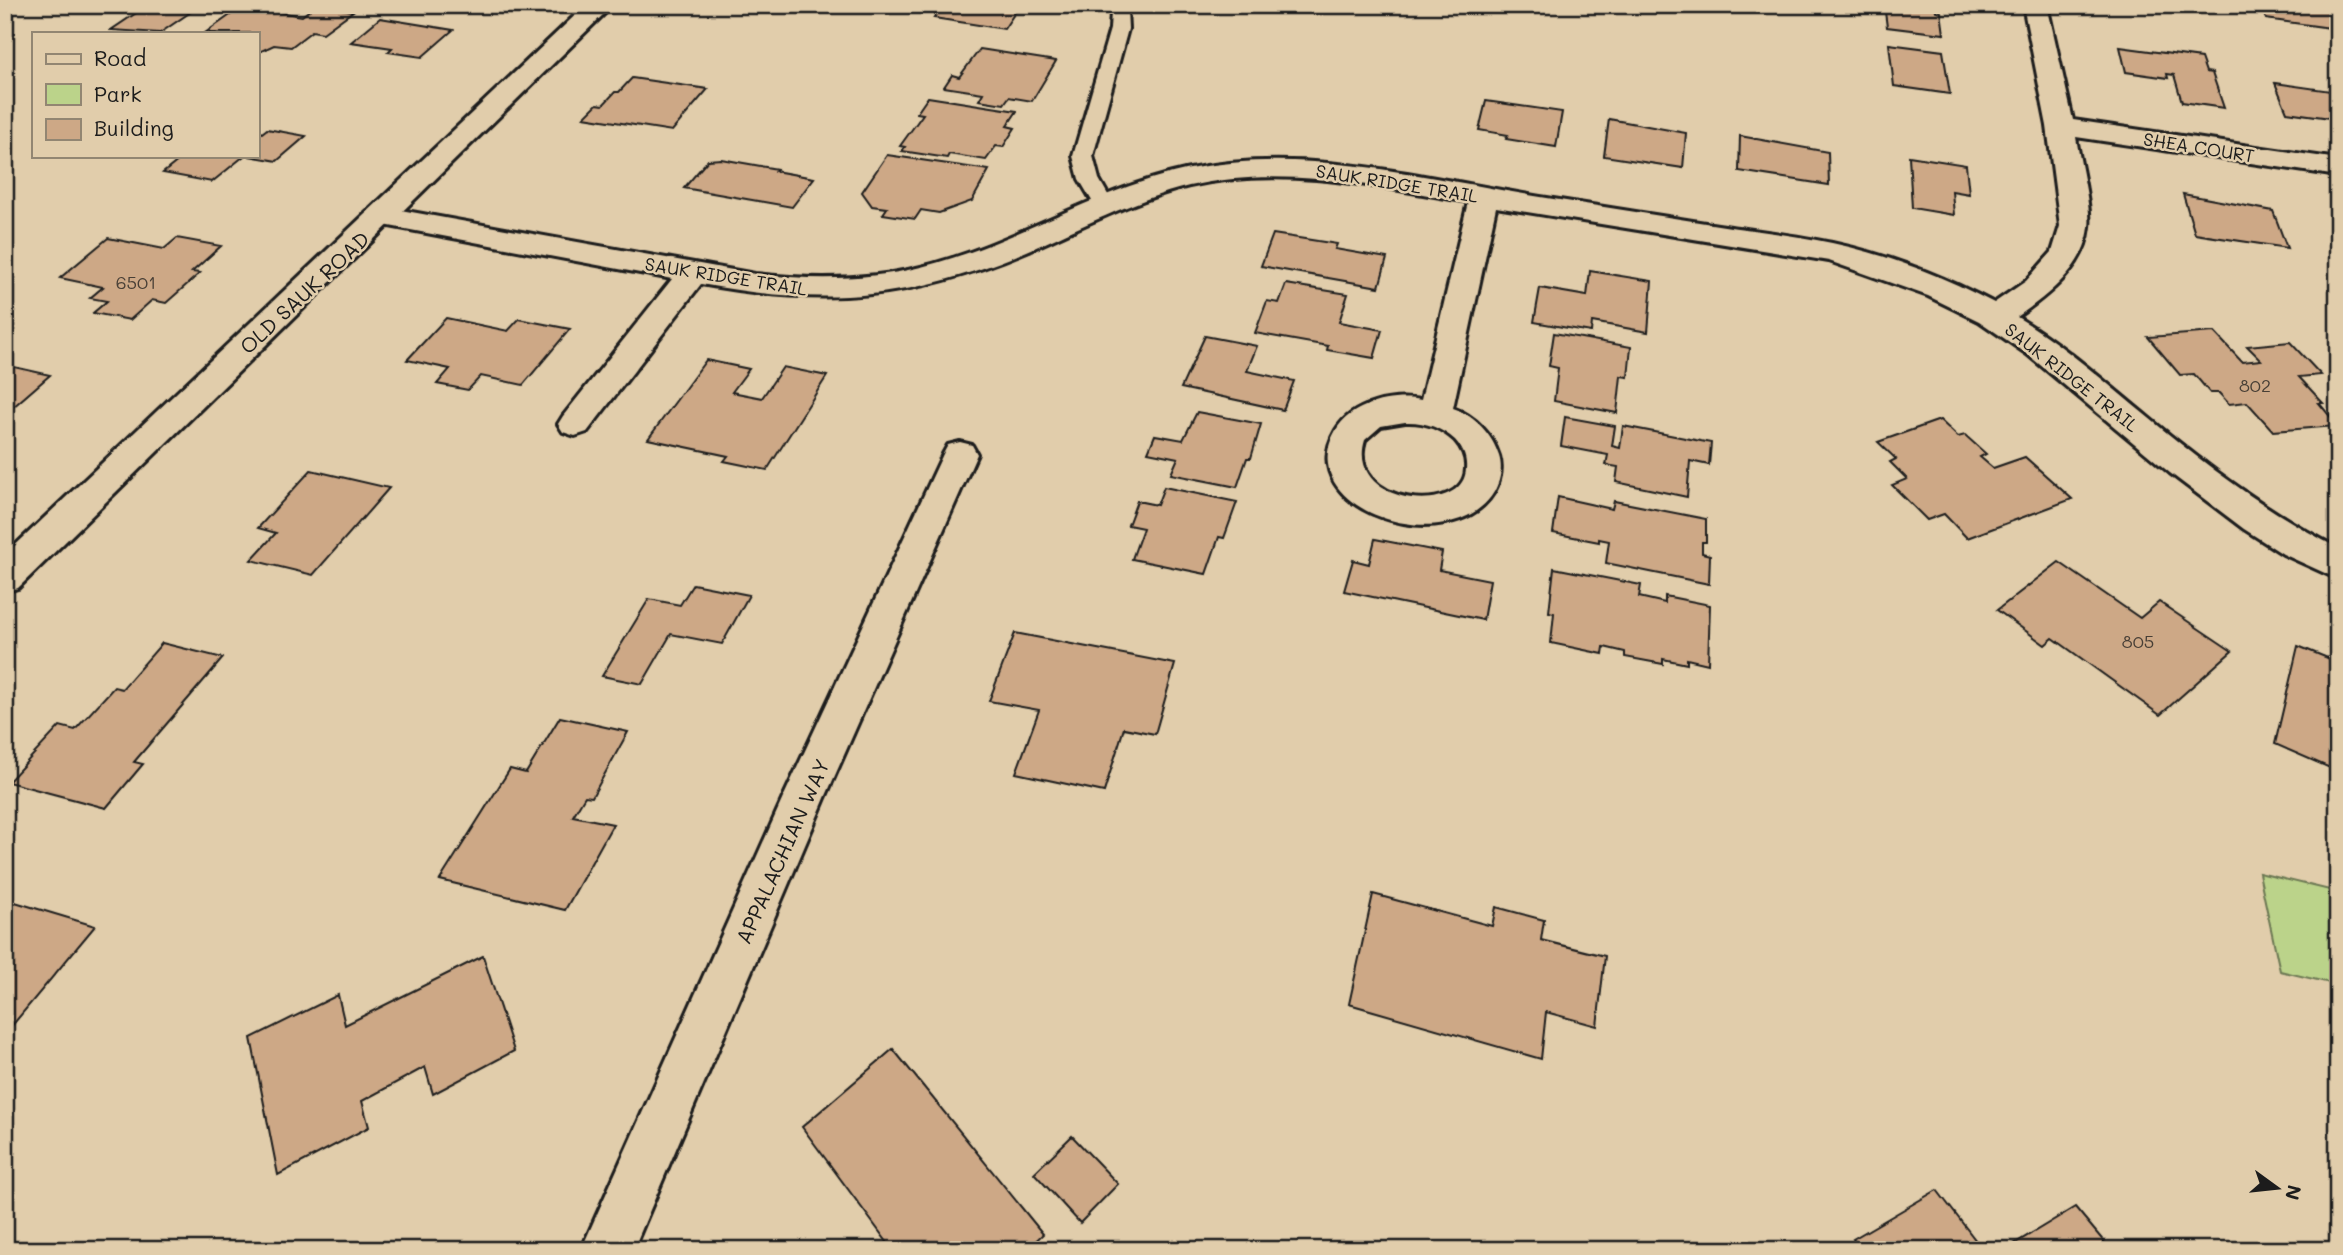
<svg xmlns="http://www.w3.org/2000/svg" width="2343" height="1255" viewBox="0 0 2343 1255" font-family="Mali,sans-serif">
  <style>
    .green { fill: #bbd38a; stroke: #6c7853; stroke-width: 2 }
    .building { fill: #cda886; stroke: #1c1c1c; stroke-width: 2 }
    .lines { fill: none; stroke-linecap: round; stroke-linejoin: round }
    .service-casing { stroke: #1c1c1c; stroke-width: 6 }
    .minor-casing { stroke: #1c1c1c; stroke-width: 6 }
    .tertiary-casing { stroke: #1c1c1c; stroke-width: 6 }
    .service { fill: #e1cdab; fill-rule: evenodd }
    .minor { fill: #e1cdab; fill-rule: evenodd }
    .tertiary { fill: #e1cdab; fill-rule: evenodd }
    .labels { text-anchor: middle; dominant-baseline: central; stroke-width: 5; stroke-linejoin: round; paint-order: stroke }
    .far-street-label { font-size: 18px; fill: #1c1c1c; stroke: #e1cdab }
    .number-label { font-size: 18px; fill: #483f36 }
    .street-label { font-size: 21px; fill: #1c1c1c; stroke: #e1cdab }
  </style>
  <rect width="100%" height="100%" fill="#e1cdab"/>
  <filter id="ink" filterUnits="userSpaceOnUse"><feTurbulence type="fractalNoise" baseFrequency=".0143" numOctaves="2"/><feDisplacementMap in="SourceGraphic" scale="14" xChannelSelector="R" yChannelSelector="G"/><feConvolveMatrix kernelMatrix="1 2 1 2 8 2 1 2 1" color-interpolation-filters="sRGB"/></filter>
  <g filter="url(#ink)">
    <path class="green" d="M2259 873 2338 892V985L2280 971Z"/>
    <g class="building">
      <path d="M140 5H201L160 33 111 30 145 7H139Z"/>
      <path d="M316 5 353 11 323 33 312 31 291 47 274 45 257 53V33H205L243 6 302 16Z"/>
      <path d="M886 5H1020L1004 29 934 18 938 13Z"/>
      <path d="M1169 5H1217L1214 11Z"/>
      <path d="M1881 5H1935L1936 11 1941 12 1944 34 1887 27 1885 12H1881Z"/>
      <path d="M2338 5V29L2266 19 2261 8 2243 5Z"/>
      <path d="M380 18 453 30 422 57 388 52 392 48 351 42Z"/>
      <path d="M1889 44 1943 51 1950 94 1894 86Z"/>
      <path d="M2120 47 2201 58 2206 72 2212 73 2224 108 2182 102 2174 75 2167 74 2168 78 2126 72Z"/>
      <path d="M980 49 1056 61 1032 101 1009 97 1004 104 979 100 983 93 944 87 952 75 959 77Z"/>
      <path d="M632 78 708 89 672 131 584 117 597 104 603 105 615 92H619Z"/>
      <path d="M2275 83 2338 92V119L2287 112Z"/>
      <path d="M928 97 1017 111 1007 126 1015 128 1003 147 996 146 986 160 949 154 947 158 902 151 905 147 900 146 923 114 917 113Z"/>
      <path d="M1486 101 1562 112 1556 147 1506 139 1508 135 1479 130Z"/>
      <path d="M1609 119 1686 133 1683 168 1604 156Z"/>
      <path d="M267 129 306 136 277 161 249 156H257V132L262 133Z"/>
      <path d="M1740 136 1828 152 1829 185 1739 171Z"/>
      <path d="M887 155 989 170 972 201 939 213 921 210 915 219 883 214 887 208 872 206 862 192Z"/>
      <path d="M184 156H244L212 182 163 173Z"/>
      <path d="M1909 156 1966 165 1969 194 1952 191 1954 215 1912 208Z"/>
      <path d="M721 159 777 169 775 171 814 178 792 207 684 188 708 160Z"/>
      <path d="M2183 194 2273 211 2287 248 2195 234Z"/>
      <path d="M1273 234 1337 244 1335 249 1387 258 1379 287 1261 266Z"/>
      <path d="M108 238 164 249 177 238 221 246 192 272 200 273 166 303 152 300 130 320 93 313 107 301 90 298 103 287 60 278Z"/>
      <path d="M1590 271 1652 281 1648 332 1592 322 1591 332 1534 322 1540 288 1587 296Z"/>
      <path d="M1286 284 1348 294 1339 322 1382 330 1374 358 1327 350 1328 346 1255 333 1267 301 1279 303Z"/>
      <path d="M446 318 508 331 519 319 570 329 523 385 481 376 468 390 437 384 450 369 407 360Z"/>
      <path d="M2214 332 2242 362 2261 360 2247 346 2290 342 2321 375 2299 377 2323 403H2319L2338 426 2273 431 2247 402 2229 404 2219 393H2210L2194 374 2180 375 2148 337Z"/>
      <path d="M1554 333 1631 347 1628 377 1621 376 1617 413 1554 401 1558 368 1549 366Z"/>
      <path d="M1205 336 1257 346 1247 371 1294 381 1283 410 1181 388Z"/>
      <path d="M706 360 749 369 732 392 762 398 783 367 827 376 767 470 724 461 728 456 648 439Z"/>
      <path d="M5 365 50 375 5 414Z"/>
      <path d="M1197 412 1261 424 1251 458H1247L1237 487 1171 474 1178 458 1148 452 1155 435 1183 440Z"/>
      <path d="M1565 417 1615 426 1612 446 1620 448 1623 426 1711 443 1709 465 1690 461 1687 497 1616 482 1618 467 1606 465 1608 455 1561 446Z"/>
      <path d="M1940 420 1958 437 1965 435 1986 454 1980 457 1993 468 2025 457 2072 499 1967 538 1944 514 1927 520 1892 485 1907 479 1890 462 1896 459 1878 442Z"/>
      <path d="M311 470 389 488 313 575 251 560 276 533 258 528Z"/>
      <path d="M1164 487 1237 502 1224 538 1219 537 1206 574 1132 559 1143 528 1128 525 1137 501 1157 505Z"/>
      <path d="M1558 497 1612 509 1614 501 1706 519V542H1702V553L1710 555 1709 584 1606 563 1609 541 1599 539V542L1553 533Z"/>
      <path d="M1375 539 1442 552 1439 570 1490 580 1483 620 1344 591 1353 560 1369 564Z"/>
      <path d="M2059 562 2140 618 2159 602 2232 651 2160 715 2053 638 2045 645 1997 610Z"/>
      <path d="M1554 568 1641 585 1639 597 1665 603V596L1710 605 1708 664 1687 659V664L1663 659V664L1625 657V652L1604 647 1603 654 1551 643 1554 613 1549 612Z"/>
      <path d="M693 584 749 595 722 644 671 634 642 684 602 676 649 599 680 605Z"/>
      <path d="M1015 633 1175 664 1155 734 1124 728 1104 792 1016 773 1039 710 989 701Z"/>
      <path d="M162 643 223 658 134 762 143 764 106 808 8 782 60 726 75 730 114 687 122 689Z"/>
      <path d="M2298 646 2335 661V657L2338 658 2337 771 2275 744Z"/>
      <path d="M560 717 628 732 592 797 585 796 573 816 613 824 565 910 440 880 510 769 526 773Z"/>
      <path d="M1373 894 1492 926 1496 907 1544 920 1541 940 1605 956 1597 1026 1546 1012 1541 1059 1349 1004Z"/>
      <path d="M5 899 95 926 5 1034Z"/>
      <path d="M483 956 514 1051 433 1094 425 1067 362 1101 369 1127 278 1175 251 1038 338 995 345 1025Z"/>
      <path d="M893 1049 1043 1234 1026 1250H924L922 1247 918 1250H893L802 1127Z"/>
      <path d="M1072 1136 1118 1184 1080 1223 1034 1173Z"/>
      <path d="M1937 1190 1983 1250H1861L1853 1239Z"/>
      <path d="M2075 1207 2111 1250H2004Z"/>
    </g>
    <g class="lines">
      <defs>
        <path id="service" d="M1096 5H1124L1127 9 1128 29 1093 156 1099 179 1115 207 1112 211H1098L1079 179 1073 156 1110 29 1111 12Z"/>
        <g id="minor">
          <path d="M2023 5H2047L2073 120 2338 159V176L2076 137C2079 158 2092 209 2089 227 2085 267 2048 295 2017 317 2064 345 2106 383 2149 418 2208 467 2269 513 2338 548V579L2283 554 2244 529 2170 473 2027 354 1979 321 1928 296 1829 261 1496 207 1453 408C1475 416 1492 434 1499 456 1503 469 1500 481 1494 492 1452 562 1289 510 1336 430 1352 403 1393 395 1421 400L1468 202C1377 186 1281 165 1189 186 1133 200 1080 228 1027 251 911 300 824 307 701 284L587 432 575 436 563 432 558 424 563 416 672 279 384 225 374 222 369 216 374 210 384 207 755 274C810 280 866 281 921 267 1012 245 1093 190 1185 170 1305 144 1429 179 1547 198 1604 207 1661 216 1718 225 1756 231 1795 235 1832 243 1888 255 1943 276 1994 303L2026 281 2052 252 2060 226 2047 126ZM1405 422C1424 421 1442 428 1455 440 1463 449 1467 458 1466 469 1464 518 1345 505 1365 440L1381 426Z"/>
          <path d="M960 442 972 445 977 454 825 798 633 1250H581L783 798 943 454 948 445Z"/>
        </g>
        <path id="tertiary" d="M586 5H613L18 588 5 592V555Z"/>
      </defs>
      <use href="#service" class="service-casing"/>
      <use href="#minor" class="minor-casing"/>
      <use href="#tertiary" class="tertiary-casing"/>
      <use href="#service" class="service"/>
      <use href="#minor" class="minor"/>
      <use href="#tertiary" class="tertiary"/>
    </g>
  </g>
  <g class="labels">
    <g class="far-street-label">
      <text transform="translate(2199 147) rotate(9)">SHEA COURT</text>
      <text transform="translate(1397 183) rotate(9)">SAUK RIDGE TRAIL</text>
      <text transform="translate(726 276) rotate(9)">SAUK RIDGE TRAIL</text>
      <text transform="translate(2072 377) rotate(38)">SAUK RIDGE TRAIL</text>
    </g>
    <g class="number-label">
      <text x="136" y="282">6501</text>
      <text x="2255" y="385">802</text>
      <text x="2138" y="641">805</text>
    </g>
    <g class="street-label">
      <text transform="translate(304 292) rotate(-43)">OLD SAUK ROAD</text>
      <text transform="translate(782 851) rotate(-66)">APPALACHIAN WAY</text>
    </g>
  </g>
  <rect width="2343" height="1255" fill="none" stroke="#e1cdab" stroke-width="28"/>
  <rect x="14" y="14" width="2315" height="1227" fill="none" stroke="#1c1c1c" stroke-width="2.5" filter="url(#ink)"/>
  <rect x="32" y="32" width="228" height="126" fill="#e1cdab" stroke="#928672" stroke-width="2"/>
  <rect x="46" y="54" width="35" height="10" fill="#e1cdab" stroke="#928672" stroke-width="2"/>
  <text x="94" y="66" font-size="21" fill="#1c1c1c">Road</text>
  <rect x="46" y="84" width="35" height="21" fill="#bbd38a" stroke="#928672" stroke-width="2"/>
  <text x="94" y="102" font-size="21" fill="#1c1c1c">Park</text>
  <rect x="46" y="119" width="35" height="21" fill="#cda886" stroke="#928672" stroke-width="2"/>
  <text x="94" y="136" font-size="21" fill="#1c1c1c">Building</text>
  <g transform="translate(2277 1188) rotate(105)" stroke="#e1cdab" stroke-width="5" paint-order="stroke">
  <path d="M0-5L12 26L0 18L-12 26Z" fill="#1c1c1c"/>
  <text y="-10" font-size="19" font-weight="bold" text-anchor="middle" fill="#1c1c1c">N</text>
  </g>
</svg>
